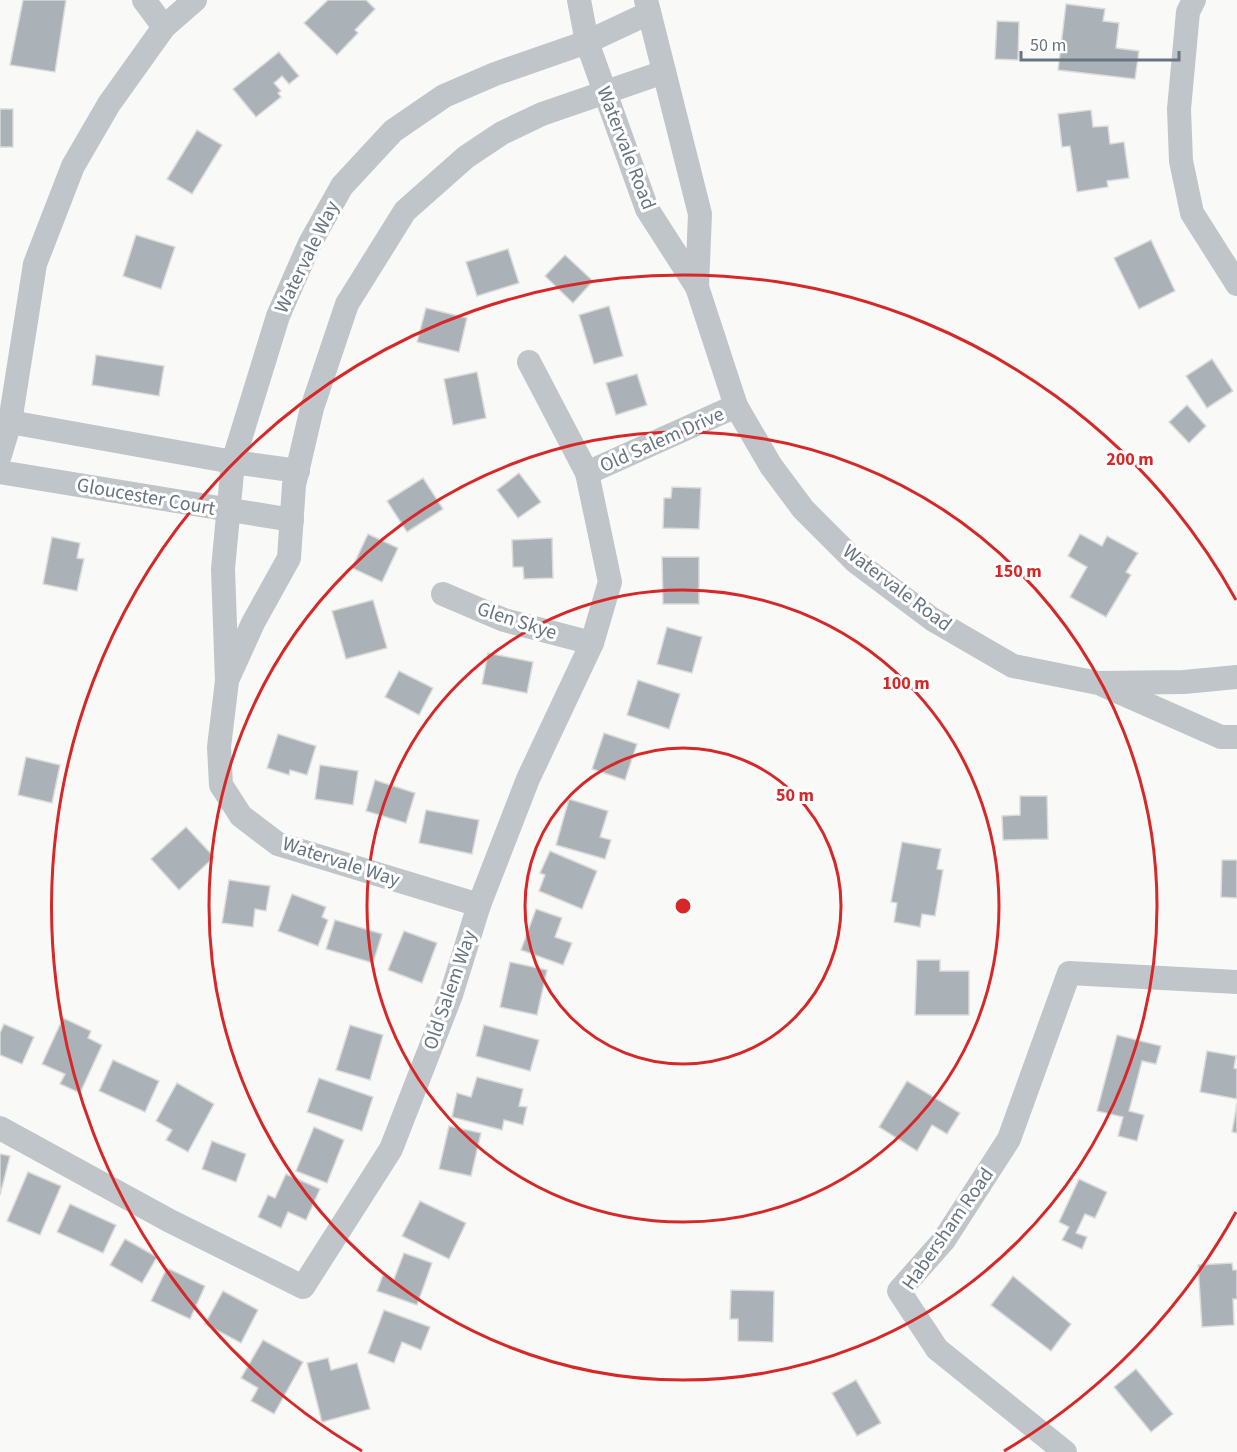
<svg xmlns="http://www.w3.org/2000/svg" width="1237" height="1452" viewBox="0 0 1237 1452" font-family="'Source Sans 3',sans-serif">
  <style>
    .building { fill: #aab2b8; stroke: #dbdbd9; stroke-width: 1.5 }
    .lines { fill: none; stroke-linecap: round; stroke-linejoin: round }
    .minor { stroke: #c0c5c9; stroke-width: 24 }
    .ring { fill: none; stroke: #d62828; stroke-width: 3 }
    .labels { text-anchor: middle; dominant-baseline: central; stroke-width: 6; stroke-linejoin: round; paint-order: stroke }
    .street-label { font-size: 20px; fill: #667581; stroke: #fff }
    .centre { fill: #d62828; stroke: #fff; stroke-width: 3 }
    .ring-label { font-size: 18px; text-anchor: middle; font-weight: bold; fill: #d62828; stroke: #fff; stroke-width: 6; stroke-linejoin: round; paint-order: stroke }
  </style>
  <rect width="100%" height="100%" fill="#f9f9f7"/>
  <g class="building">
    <path d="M23 0H66L55 72 10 65Z"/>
    <path d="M328 0H366L375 9 355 30 358 33 337 55 304 23Z"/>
    <path d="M1066 4 1105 9 1103 21 1119 23 1116 48 1139 51 1135 79 1058 70Z"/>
    <path d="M997 21 1019 22 1018 60 995 59Z"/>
    <path d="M279 52 299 76 289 84 282 76 274 83 281 91 278 93 281 97 256 117 233 89Z"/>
    <rect x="0" y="109" width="13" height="38"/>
    <path d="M1091 110 1093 127 1108 126 1110 144 1124 142 1129 178 1107 181 1108 187 1077 192 1070 146 1062 147 1058 114Z"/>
    <path d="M197 130 222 145 192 194 167 179Z"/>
    <path d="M136 235 175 247 161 289 123 276Z"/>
    <path d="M1151 240 1175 291 1139 309 1114 258Z"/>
    <path d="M508 249 519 283 477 296 466 262Z"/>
    <path d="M565 255 593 281 573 303 545 276Z"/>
    <path d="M609 306 623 356 594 364 579 315Z"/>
    <path d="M426 308 467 318 459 352 417 342Z"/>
    <path d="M96 355 164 366 159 396 92 385Z"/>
    <path d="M1212 359 1233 391 1207 408 1186 376Z"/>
    <path d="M477 372 486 418 453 425 444 379Z"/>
    <path d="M637 374 647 405 616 415 606 383Z"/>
    <path d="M1187 405 1206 426 1189 443 1169 422Z"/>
    <path d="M519 473 541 502 518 518 497 490Z"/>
    <path d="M423 478 443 509 407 532 387 501Z"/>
    <path d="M672 487 701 488 699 529 663 528 664 498H671Z"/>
    <path d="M368 534 398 548 382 582 352 568Z"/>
    <path d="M1080 534 1102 546 1107 536 1138 553 1126 572 1131 575 1106 617 1070 597 1087 567 1068 556Z"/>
    <path d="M52 537 80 543 77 558 84 559 77 591 43 584Z"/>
    <path d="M552 538 553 578 524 579 523 567H513L512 540Z"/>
    <path d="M662 557H699V604H663Z"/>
    <path d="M373 600 387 648 346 659 332 611Z"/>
    <path d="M667 627 702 637 692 673 657 664Z"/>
    <path d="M488 653 533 662 527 693 482 684Z"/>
    <path d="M399 671 433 688 419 715 385 697Z"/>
    <path d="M638 680 680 694 669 729 627 715Z"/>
    <path d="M604 733 637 744 625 780 592 769Z"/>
    <path d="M278 734 316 746 307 775 290 770 289 775 267 768Z"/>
    <path d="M26 757 60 765 52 803 18 795Z"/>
    <path d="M320 765 358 771 353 805 315 799Z"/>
    <path d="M375 780 415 793 406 823 366 811Z"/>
    <path d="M1020 796H1047L1048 839 1003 840 1002 816 1020 815Z"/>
    <path d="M569 799 608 811 600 837 611 840 605 859 556 845Z"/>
    <path d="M426 810 479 820 472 854 419 843Z"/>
    <path d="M186 827 214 857 179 890 151 859Z"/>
    <path d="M902 842 941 849 937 869 943 870 935 916 922 914 920 927 894 922 897 903 891 902Z"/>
    <path d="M550 851 597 871 582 909 539 891 545 875 540 873Z"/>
    <path d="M1222 860H1237V898L1221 897Z"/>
    <path d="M229 880 270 886 266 911 255 909 253 927 222 923Z"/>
    <path d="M292 894 326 907 322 917 328 920 318 946 278 931Z"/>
    <path d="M536 909 562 918 555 937 572 943 563 965 521 950Z"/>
    <path d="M335 920 382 934 373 963 326 949Z"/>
    <path d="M404 931 437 943 422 983 388 970Z"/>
    <path d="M917 960H940V971H969V1015H915Z"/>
    <path d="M510 962 547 970 537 1015 500 1007Z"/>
    <path d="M63 1018 91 1031 88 1038 102 1045 80 1093 60 1084 65 1074 42 1064Z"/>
    <path d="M4 1024 34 1037 22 1064 0 1055V1033Z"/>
    <path d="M350 1025 383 1035 370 1080 336 1070Z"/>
    <path d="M484 1025 539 1040 530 1071 476 1056Z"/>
    <path d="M1117 1035 1161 1046 1156 1064 1142 1061 1129 1111 1144 1115 1137 1141 1118 1136 1123 1117 1097 1111Z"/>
    <path d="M1207 1051 1236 1056 1234 1068 1237 1069V1099L1200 1092Z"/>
    <path d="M113 1060 159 1081 145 1112 99 1091Z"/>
    <path d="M477 1077 523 1089 519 1106 527 1107 523 1125 504 1120 502 1130 452 1117 457 1093 471 1097Z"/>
    <path d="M319 1078 373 1097 362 1131 307 1112Z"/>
    <path d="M907 1081 960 1113 947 1134 932 1125 917 1151 879 1127Z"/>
    <path d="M177 1083 214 1104 188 1152 166 1140 172 1130 156 1121Z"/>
    <path d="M1237 1103V1133L1232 1132Z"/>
    <path d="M449 1126 481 1133 471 1176 439 1169Z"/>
    <path d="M314 1127 344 1140 327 1183 296 1171Z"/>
    <path d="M212 1141 246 1154 236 1182 202 1169Z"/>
    <path d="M0 1154 10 1156 0 1195Z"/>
    <path d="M28 1172 61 1186 40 1235 7 1221Z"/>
    <path d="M286 1174 320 1189 306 1220 288 1212 281 1228 258 1217 268 1195 275 1198Z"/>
    <path d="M1079 1179 1107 1192 1095 1218 1085 1214 1076 1233 1087 1237 1082 1249 1062 1240 1069 1227 1059 1222Z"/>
    <path d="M420 1201 466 1223 449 1259 402 1236Z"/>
    <path d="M70 1204 116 1225 103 1253 57 1232Z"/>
    <path d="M125 1239 157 1257 142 1283 110 1265Z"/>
    <path d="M404 1253 432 1263 417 1305 377 1291 383 1275 394 1279Z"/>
    <path d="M1232 1263 1233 1270H1237V1299H1233L1234 1325 1202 1327 1198 1265Z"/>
    <path d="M167 1268 205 1286 190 1319 151 1301Z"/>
    <path d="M1013 1276 1071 1324 1051 1351 991 1305Z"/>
    <path d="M731 1290 774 1291 773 1342 738 1341V1319H730Z"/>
    <path d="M223 1291 258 1310 241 1343 205 1324Z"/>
    <path d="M384 1310 430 1327 421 1350 402 1342 394 1363 368 1353Z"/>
    <path d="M263 1340 303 1362 274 1414 251 1401 258 1388 241 1378Z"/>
    <path d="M328 1358 331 1370 357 1363 370 1409 322 1422 307 1363Z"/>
    <path d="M1136 1369 1173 1414 1151 1432 1114 1387Z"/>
    <path d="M856 1380 881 1423 857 1436 832 1393Z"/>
  </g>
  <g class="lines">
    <g class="minor">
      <path d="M144 0 164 27"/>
      <path d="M579 0 587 42 647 209 697 287 736 406 771 466 803 509 856 562 932 619 1013 666 1098 683 1184 682 1237 677"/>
      <path d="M646 0 700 214 697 287"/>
      <path d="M1194 0 1188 12 1179 109 1181 161 1192 213 1237 284"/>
      <path d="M10 422 233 462 298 471"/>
      <path d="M0 455 10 422 35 264 73 166 109 104 164 27 195 0"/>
      <path d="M0 472 292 520"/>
      <path d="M587 473 736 406"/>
      <path d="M443 594 504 620 592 643"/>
      <path d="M229 676 253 623 289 558 294 485 312 408 347 304 405 211 466 157 502 133 542 114 664 72"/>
      <path d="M1103 685 1221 737H1237"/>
      <path d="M479 905 278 844 241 816 221 785 219 747 227 681 223 569 233 462 278 316 310 243 342 186 393 131 444 96 495 74 587 42 649 13"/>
      <path d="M0 1128 170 1221 303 1287 391 1149 451 995 479 905 528 779 592 643 610 582 587 473 529 362"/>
      <path d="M1065 1452 937 1349 899 1291 944 1240 1009 1139 1069 973 1237 982"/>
    </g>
  </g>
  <g class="ring">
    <circle cx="683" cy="906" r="158"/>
    <circle cx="683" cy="906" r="316"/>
    <circle cx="683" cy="906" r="474"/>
    <path d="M1236 1212A632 632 0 0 1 1004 1451M362 1451A632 632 0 1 1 1236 600"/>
  </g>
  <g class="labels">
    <g class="street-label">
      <text transform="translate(626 148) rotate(69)">Watervale Road</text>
      <text transform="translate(307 257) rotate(-64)">Watervale Way</text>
      <text transform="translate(662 440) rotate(-24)">Old Salem Drive</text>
      <text transform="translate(146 497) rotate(10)">Gloucester Court</text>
      <text transform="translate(897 588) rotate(37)">Watervale Road</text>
      <text transform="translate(517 621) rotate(18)">Glen Skye</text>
      <text transform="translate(341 862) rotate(18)">Watervale Way</text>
      <text transform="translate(450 990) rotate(-71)">Old Salem Way</text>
      <text transform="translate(948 1229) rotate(-55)">Habersham Road</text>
    </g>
  </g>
  <circle cx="683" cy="906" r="9" class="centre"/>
  <g class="ring-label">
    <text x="1130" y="465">200 m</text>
    <text x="1018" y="577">150 m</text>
    <text x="906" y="689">100 m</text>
    <text x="795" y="801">50 m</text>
  </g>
  <path d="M1021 51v9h158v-9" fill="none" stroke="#667581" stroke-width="3"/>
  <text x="1030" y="51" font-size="18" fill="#667581" stroke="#ffffff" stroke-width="4.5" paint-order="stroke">50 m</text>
</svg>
